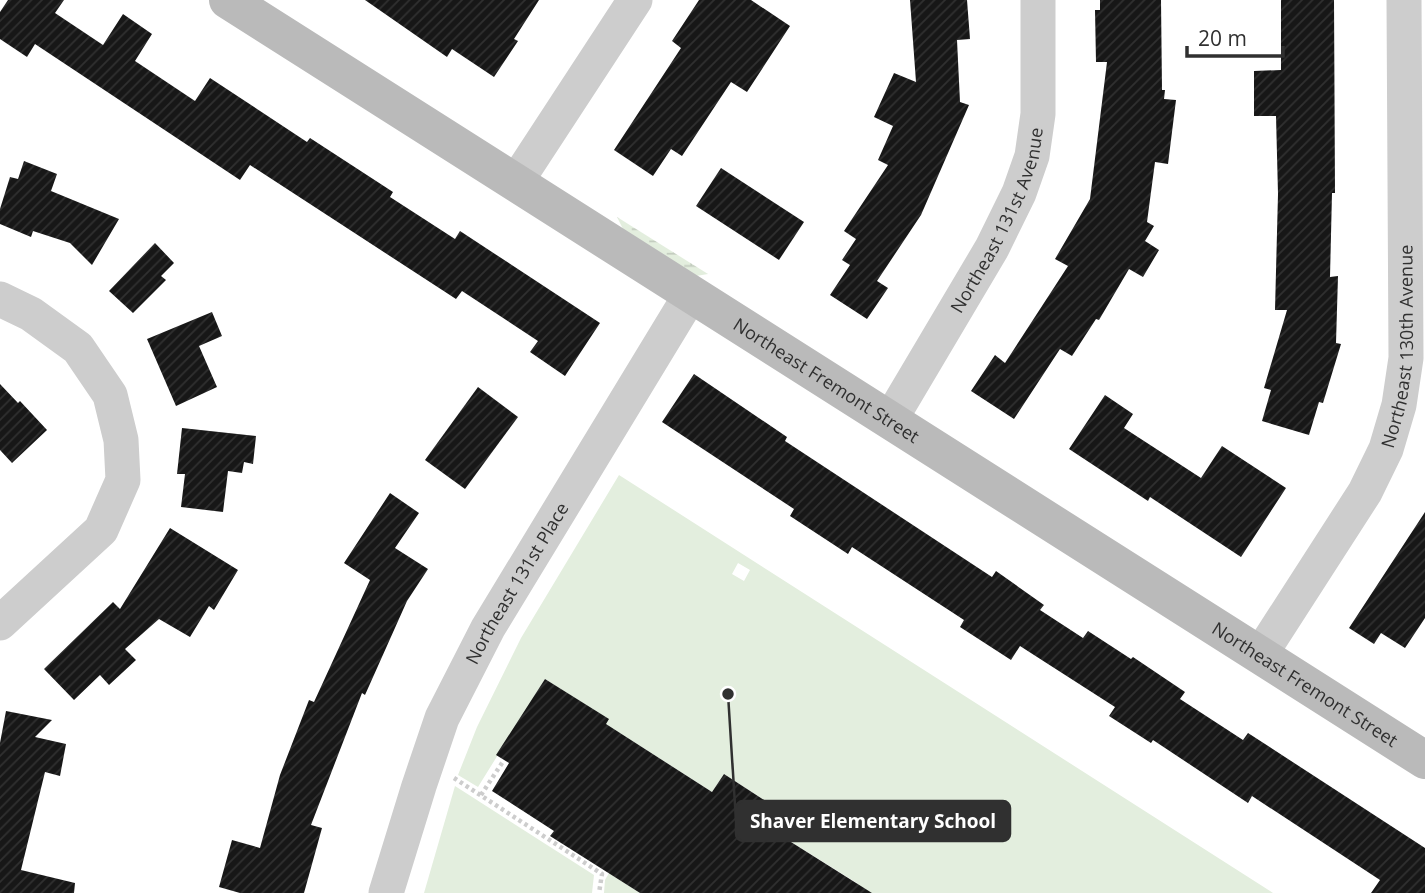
<svg xmlns="http://www.w3.org/2000/svg" width="1425" height="893" viewBox="0 0 1425 893" font-family="'Open Sans',sans-serif">
  <style>
    .grass { fill: #e3eede; fill-rule: evenodd }
    .wetland { fill: url(#wetland-marsh) }
    .building { fill: url(#building-hatch) }
    .lines { fill: none; stroke-linecap: round; stroke-linejoin: round }
    .path { stroke: #cdcdcd; stroke-width: 4.5; stroke-dasharray: 3.5 3.5; stroke-linecap: butt }
    .street { stroke: #cdcdcd; stroke-width: 35 }
    .secondary { stroke: #bababa; stroke-width: 38 }
    .labels { text-anchor: middle; dominant-baseline: central; stroke-width: 7; stroke-linejoin: round; paint-order: stroke }
    .street-label { font-size: 18px; fill: #303030; stroke: #fff }
    .leader { fill: none; stroke: #303030; stroke-width: 2.5 }
    .callout-dot { fill: #303030; stroke: #fff; stroke-width: 2.5 }
    .callout { fill: #303030; stroke: #303030; stroke-width: 2.5 }
    .callout-label { font-size: 19px; text-anchor: middle; font-weight: bold; fill: #fff }
  </style>
  <defs>
    <pattern id="wetland-marsh" width="20" height="14" patternUnits="userSpaceOnUse" patternTransform="scale(1.75)"><rect width="20" height="14" fill="#e3eede"/><path d="M1 5h8M5 5V1M11 12h8M15 12V8" fill="none" stroke="#c3ccbf"/></pattern>
    <pattern id="building-hatch" width="6" height="6" patternUnits="userSpaceOnUse" patternTransform="scale(1.75)"><rect width="6" height="6" fill="#171717"/><path d="M-1 1l2-2M0 6l6-6M5 7l2-2" fill="none" stroke="#303030"/></pattern>
  </defs>
  <rect width="100%" height="100%" fill="#fff"/>
  <g class="grass">
    <path d="M619 475 1273 893H851L857 883 764 825 775 807 724 774 712 792 620 733 602 730 608 719 545 679 478 787 458 775 477 727 521 638ZM738 563 750 570 744 581 732 574Z"/>
    <path d="M455 786 594 875 592 893H424Z"/>
    <path d="M609 873 640 893H604L605 880Z"/>
  </g>
  <path class="wetland" d="M617 217 708 274 696 276 623 229Z"/>
  <g class="building">
    <path d="M8 0H64L55 13 103 45 123 14 152 34 135 61 195 101 210 78 307 142 310 138 393 192 390 197 455 239 460 231 600 323 565 376 530 352 538 341 462 291 456 299 250 165 240 180 35 44 27 57 0 39V12Z"/>
    <path d="M365 0H539L514 39 518 41 494 77 452 49 447 57Z"/>
    <path d="M699 0H751L790 26 747 92 731 82 682 156 671 149 653 176 614 150 681 48 672 41Z"/>
    <path d="M910 0H967L970 39 957 40 960 102 969 105 921 215 877 281 888 288 867 319 830 295 850 265 842 260 856 239 844 231 888 165 878 160 893 126 874 117 894 73 916 82Z"/>
    <path d="M1100 0H1161L1162 90H1165L1164 99 1176 100 1168 164 1155 162 1147 222 1154 226 1145 241 1159 250 1143 277 1129 269 1099 320 1096 319 1072 356 1060 349 1014 419 971 391 995 355 1005 363 1068 266 1055 259 1090 199 1107 62H1096L1095 10H1100Z"/>
    <path d="M1281 0H1334L1335 193H1332L1330 277 1338 276 1336 343 1341 344 1323 403 1319 402 1309 435 1262 421 1271 390 1264 388 1287 310H1275L1278 194 1276 116H1254V71L1281 70Z"/>
    <path d="M24 161 57 174 51 191 119 219 92 265 70 243 33 231 31 237 0 224V209L10 177 18 179Z"/>
    <path d="M721 168 804 222 779 260 696 206Z"/>
    <path d="M155 243 174 263 161 276 166 280 133 313 109 291Z"/>
    <path d="M212 312 222 336 199 346 217 387 176 406 147 339Z"/>
    <path d="M694 374 787 437 785 441 992 577 996 571 1044 605 1040 610 1083 638 1088 631 1131 659 1133 657 1185 692 1180 699 1243 740 1248 733 1425 848V893H1371L1380 880 1252 796 1248 803 1153 740 1151 743 1109 716 1115 707 1048 664 1020 646 1011 660 960 627 964 620 852 547 848 554 790 516 794 509 662 422Z"/>
    <path d="M0 384 18 403 20 401 47 430 12 463 0 450Z"/>
    <path d="M478 387 518 417 465 489 425 460Z"/>
    <path d="M1105 395 1133 414 1124 428 1201 478 1222 446 1286 488 1241 557 1150 497 1148 501 1069 449Z"/>
    <path d="M182 428 256 436 253 464 244 462 242 473 228 471 223 512 181 507 185 474H177Z"/>
    <path d="M390 493 419 513 395 548 428 569 407 601 365 695 362 693 311 825 322 828 304 893H240L219 887 232 840 260 848 280 775 309 700 314 702 370 580 344 563Z"/>
    <path d="M1425 512V618L1405 648 1381 633 1374 644 1349 628Z"/>
    <path d="M170 528 238 570 214 610 209 606 190 637 159 619 125 649 136 660 109 685 100 675 74 700 44 669 113 602 120 609Z"/>
    <path d="M545 679 609 719 606 724 712 792 724 774 775 807 764 825 872 893H640L550 836 554 831 492 791 509 763 496 755Z"/>
    <path d="M6 711 52 720 35 737 66 744 60 776 45 772 21 870 75 883 74 893H0V743Z"/>
  </g>
  <g class="lines">
    <g class="path">
      <path d="M454 778 602 874 599 893"/>
      <path d="M481 795 504 760"/>
    </g>
    <g class="street">
      <path d="M516 182 635 0"/>
      <path d="M0 299 31 314 78 348 110 395 121 440 123 480 101 530 0 623"/>
      <path id="s1" d="M890 420 992 248 1019 193 1032 156 1038 114V0"/>
      <path id="s2" d="M1260 655 1365 492 1386 449 1399 405 1406 358 1404 0"/>
      <path id="s3" d="M386 893 419 786 442 718 488 628 691 294"/>
    </g>
    <path class="secondary" id="s4" d="M228 0 1425 760"/>
  </g>
  <g class="labels">
    <g class="street-label">
      <text stroke="none"><textPath href="#s1" startOffset="228">Northeast 131st Avenue</textPath></text>
      <text stroke="none"><textPath href="#s2" startOffset="346">Northeast 130th Avenue</textPath></text>
      <text stroke="none"><textPath href="#s4" startOffset="709">Northeast Fremont Street</textPath></text>
      <text stroke="none"><textPath href="#s3" startOffset="338">Northeast 131st Place</textPath></text>
      <text stroke="none"><textPath href="#s4" startOffset="1276">Northeast Fremont Street</textPath></text>
    </g>
  </g>
  <path class="leader" d="M728 694L736 821"/>
  <circle class="callout-dot" cx="728" cy="694" r="7"/>
  <rect class="callout" x="736" y="801" width="274" height="40" rx="7"/>
  <g class="callout-label">
    <text x="873" y="828">Shaver Elementary School</text>
  </g>
  <path d="M1187 46v10h96v-10" fill="none" stroke="#303030" stroke-width="3.5"/>
  <text x="1198" y="46" font-size="21" fill="#303030" stroke="#ffffff" stroke-width="5" paint-order="stroke">20 m</text>
</svg>
